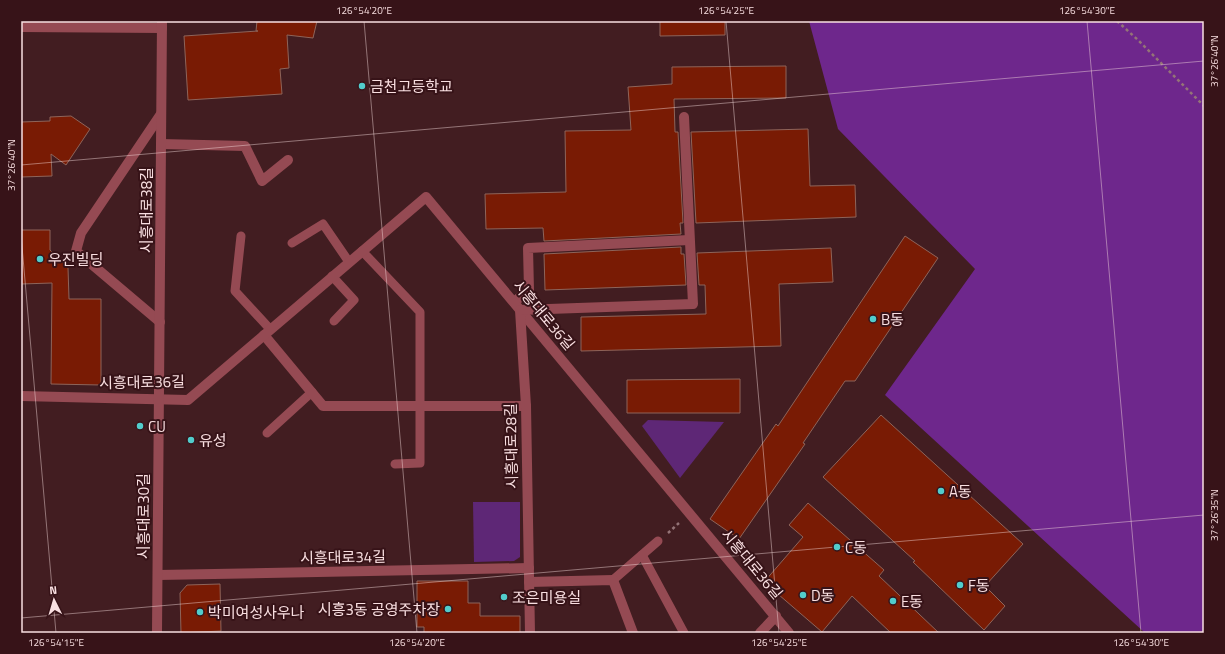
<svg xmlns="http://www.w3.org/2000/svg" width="1225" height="654" viewBox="0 0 1225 654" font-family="'Titillium Web','Noto Sans KR',sans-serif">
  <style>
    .green { fill: #5e2776 }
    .forest { fill: #6e278c }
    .building { fill: #791b04; stroke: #8e645a }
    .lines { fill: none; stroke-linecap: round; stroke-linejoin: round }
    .path { stroke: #947477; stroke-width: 2.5; stroke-dasharray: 3 3; stroke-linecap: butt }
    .service { stroke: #954a53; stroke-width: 9 }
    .minor { stroke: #954a53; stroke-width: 10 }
    .ticks { fill: none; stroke: #f9dfe1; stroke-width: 1; stroke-opacity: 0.45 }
    .poi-dot { fill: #52cdcc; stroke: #371318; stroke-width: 1.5 }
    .labels { text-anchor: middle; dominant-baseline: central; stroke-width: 4; stroke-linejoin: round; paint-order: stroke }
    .poi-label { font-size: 15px; fill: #f9dfe1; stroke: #371318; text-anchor: start }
    .street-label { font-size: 15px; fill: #f9dfe1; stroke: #371318 }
    .neatline { fill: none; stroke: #f9dfe1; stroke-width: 1.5 }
    .ticks-label { font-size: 10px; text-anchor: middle; fill: #f9dfe1 }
  </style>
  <rect width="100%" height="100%" fill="#421d21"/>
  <g class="green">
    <path d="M648 420 724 422 680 478 642 426Z"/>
    <path d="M473 502H520V557L514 561 474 562Z"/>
  </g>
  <path class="forest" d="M809 21H1204V633H1145L885 395 975 269 838 129Z"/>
  <g class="building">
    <path d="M257 21H317L313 38 287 35 289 68 280 69 282 94 188 100 184 36 258 31H256Z"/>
    <path d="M660 21H725V35L660 36Z"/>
    <path d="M786 66V98L674 99 675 132H678L683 223H680L681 234 544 241 543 228 486 229 485 194 566 192 565 131 631 130 628 87 672 84V67Z"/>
    <path d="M71 116 90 129 66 165 51 154 52 176 21 177V122L50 121V117Z"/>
    <path d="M808 129 810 186 855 185 856 217 696 223 691 132Z"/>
    <path d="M21 230H50V250L68 268 69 299H101V385L51 384 52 283 21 284Z"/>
    <path d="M905 236 938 258 855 381H845L803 443 805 444 739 539 710 519 776 424 778 426Z"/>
    <path d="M681 247V254H684L686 285 545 290 544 254Z"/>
    <path d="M831 248 833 282 779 284 781 346 581 351V317L706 314 705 285H699L697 253Z"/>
    <path d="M740 379V413H627V380Z"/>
    <path d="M881 415 1023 544 985 586 1005 606 984 630 913 562 915 561 823 477Z"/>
    <path d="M808 503 884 570 879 576 939 633H891L852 596 822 632 764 582 803 537 789 525Z"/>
    <path d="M417 581H468V603H480V616H520V633H424V627H417Z"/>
    <path d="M220 584 221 631 181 633 180 593 187 585Z"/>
  </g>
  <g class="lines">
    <g class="path">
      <path d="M1117 21 1138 40 1204 106"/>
      <path d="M668 533 679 523"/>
    </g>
    <g class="service">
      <path d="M241 236 235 291 270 329"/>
      <path d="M292 243 323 224 349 262"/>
      <path d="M362 251 420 312V463L395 464"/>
      <path d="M332 276 354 300 334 321"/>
      <path d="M267 433 312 392"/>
      <path d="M642 555 684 633"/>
      <path d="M613 580 658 541"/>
    </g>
    <g class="minor">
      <path d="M21 27 162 28"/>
      <path d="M161 144 245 146 262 181 288 160"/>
      <path d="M514 302 529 290 528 248 689 240"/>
      <path d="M160 322 76 251 81 233 161 114"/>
      <path d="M264 335 323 406H526"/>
      <path d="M21 396 188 400 426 197 789 633"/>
      <path d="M158 575 529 568"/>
      <path d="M529 582 613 580 633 633"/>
      <path d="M157 633 162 21"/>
      <path d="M530 633 526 406 520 310 693 304 684 117"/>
      <path d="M760 633 776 616"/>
    </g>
  </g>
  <path class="ticks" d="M364 21 417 633M726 21 779 633M1087 21 1141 633M21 165 1204 61M21 235 56 633M21 618 1204 515"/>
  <g class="poi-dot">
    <circle cx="362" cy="86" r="4"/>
    <circle cx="40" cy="259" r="4"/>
    <circle cx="873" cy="319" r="4"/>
    <circle cx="140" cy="426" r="4"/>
    <circle cx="191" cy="440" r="4"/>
    <circle cx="941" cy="491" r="4"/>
    <circle cx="837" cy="547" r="4"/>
    <circle cx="960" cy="585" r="4"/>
    <circle cx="803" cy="595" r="4"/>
    <circle cx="504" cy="597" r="4"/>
    <circle cx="893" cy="601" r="4"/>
    <circle cx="448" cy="609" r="4"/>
    <circle cx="200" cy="612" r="4"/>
  </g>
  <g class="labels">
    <g class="poi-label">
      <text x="370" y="86">금천고등학교</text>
      <text x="48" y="259">우진빌딩</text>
      <text x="881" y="319">B동</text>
      <text x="148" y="426">CU</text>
      <text x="199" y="440">유성</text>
      <text x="949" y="491">A동</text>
      <text x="845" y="547">C동</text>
      <text x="968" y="585">F동</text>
      <text x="811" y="595">D동</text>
      <text x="512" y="597">조은미용실</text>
      <text x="901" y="601">E동</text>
      <text x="440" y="609" text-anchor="end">시흥3동 공영주차장</text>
      <text x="208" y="612">박미여성사우나</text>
    </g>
    <g class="street-label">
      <text transform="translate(146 210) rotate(-90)">시흥대로38길</text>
      <text transform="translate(544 315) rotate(50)">시흥대로36길</text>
      <text transform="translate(142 382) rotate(-1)">시흥대로36길</text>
      <text transform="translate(511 446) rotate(-91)">시흥대로28길</text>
      <text transform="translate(143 516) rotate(-90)">시흥대로30길</text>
      <text transform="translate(343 557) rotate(-1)">시흥대로34길</text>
      <text transform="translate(752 564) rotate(50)">시흥대로36길</text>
    </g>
  </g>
  <rect width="1225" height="654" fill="none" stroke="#371318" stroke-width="44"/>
  <g transform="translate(54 600) rotate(355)" stroke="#371318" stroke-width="3" paint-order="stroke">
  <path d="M0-3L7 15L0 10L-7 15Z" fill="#f9dfe1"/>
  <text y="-6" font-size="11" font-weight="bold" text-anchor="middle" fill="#f9dfe1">N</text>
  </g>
  <rect x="22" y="22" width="1181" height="610" class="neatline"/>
  <g class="ticks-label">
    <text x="364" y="14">126°54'20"E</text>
    <text x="726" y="14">126°54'25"E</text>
    <text x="1087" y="14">126°54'30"E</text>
    <text transform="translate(1214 61) rotate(-90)" y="4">37°26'40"N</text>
    <text transform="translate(11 165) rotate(-90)" y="4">37°26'40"N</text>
    <text transform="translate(1214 515) rotate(-90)" y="4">37°26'35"N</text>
    <text x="56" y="646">126°54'15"E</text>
    <text x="417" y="646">126°54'20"E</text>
    <text x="779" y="646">126°54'25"E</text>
    <text x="1141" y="646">126°54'30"E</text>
  </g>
</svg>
